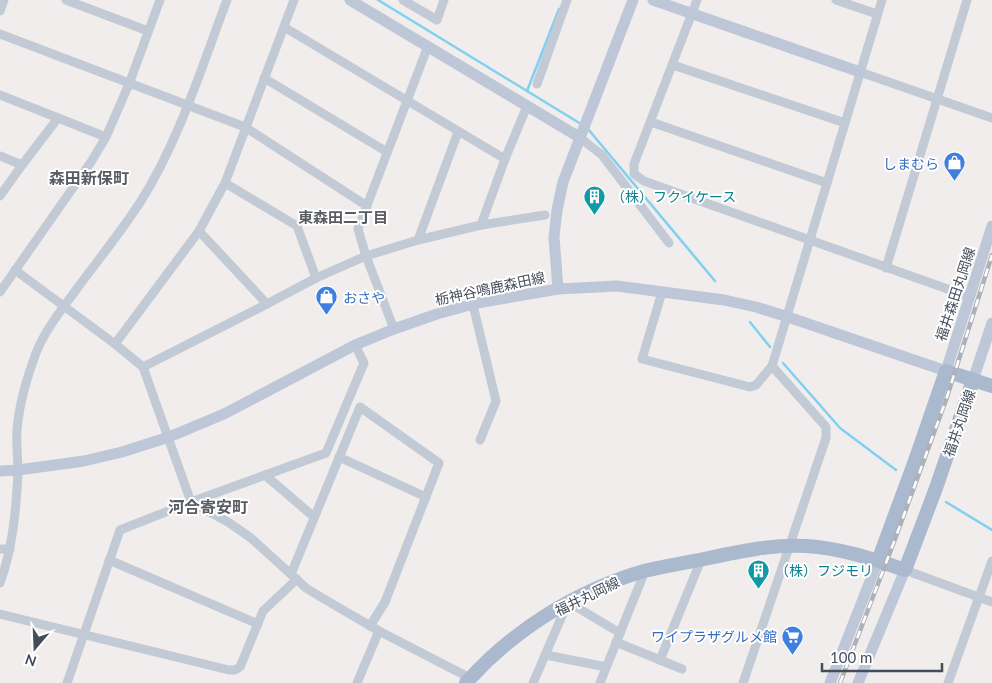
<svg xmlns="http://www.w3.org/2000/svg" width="992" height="683" viewBox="0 0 992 683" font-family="Lato,'Noto Sans JP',sans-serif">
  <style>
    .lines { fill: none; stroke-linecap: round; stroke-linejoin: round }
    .stream { stroke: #80d0f2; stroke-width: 2.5 }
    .street { stroke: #c1cad5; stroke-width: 9 }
    .secondary { stroke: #bdc7d8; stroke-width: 11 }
    .primary { stroke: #aab9ce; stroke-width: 14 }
    .rail-casing { stroke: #aeb1b8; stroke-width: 4.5 }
    .rail { stroke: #fff; stroke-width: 2.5; stroke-dasharray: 8; stroke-linecap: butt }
    .labels { text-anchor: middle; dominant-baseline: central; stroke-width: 4; stroke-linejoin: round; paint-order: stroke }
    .shop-label { font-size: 14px; fill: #366cbe; stroke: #fff; text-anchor: end }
    .culture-label { font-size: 14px; fill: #0d838f; stroke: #fff; text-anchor: start }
    .street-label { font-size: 14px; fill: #444e5b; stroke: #fff }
    .neighbourhood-label { font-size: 15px; font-weight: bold; fill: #595c62; stroke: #fff }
    .quarter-label { font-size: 16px; font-weight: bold; fill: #595c62; stroke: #fff }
  </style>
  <rect width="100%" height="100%" fill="#f0edec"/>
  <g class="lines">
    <g class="stream">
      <path d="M378 0 581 124"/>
      <path d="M527 91 559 9"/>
      <path d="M588 129 715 281"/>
      <path d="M750 322 770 347"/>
      <path d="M783 363 840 428 896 470"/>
      <path d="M946 502 992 530"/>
    </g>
    <g class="street">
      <path d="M66 0 148 31"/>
      <path d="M403 0 437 20 444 0"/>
      <path d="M697 0 634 164V174L644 181 970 297"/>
      <path d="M836 0 877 14"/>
      <path d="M0 11 4 0"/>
      <path d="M0 34 245 127 367 206"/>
      <path d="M673 65 845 123"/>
      <path d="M860 72 992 118"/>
      <path d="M264 78 387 152"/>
      <path d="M537 84 567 0"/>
      <path d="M0 95 106 137"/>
      <path d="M651 122 827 183"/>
      <path d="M579 137 602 155 669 243"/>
      <path d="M0 156 22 165 58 118"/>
      <path d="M505 159 527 106"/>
      <path d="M225 183 297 226 316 278"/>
      <path d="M0 196 22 165"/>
      <path d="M481 225 545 215"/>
      <path d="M199 231 267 304"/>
      <path d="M418 240 458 132"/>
      <path d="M886 268 967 0"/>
      <path d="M15 270 115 344 143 367 191 502 228 522 251 538 306 588 324 599 379 631 470 678"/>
      <path d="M0 292 91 162 106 137 129 84 160 0"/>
      <path d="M662 292 642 359 750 387 756 385 772 366 882 0"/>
      <path d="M473 305 496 401 480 440"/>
      <path d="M394 329 366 256 358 229 428 46"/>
      <path d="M115 344 199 231 225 183 294 0"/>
      <path d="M143 367 267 304 316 278 366 256 418 240 481 225 505 159 284 27"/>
      <path d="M339 457 426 497"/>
      <path d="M265 475 314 517"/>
      <path d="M0 549H10"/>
      <path d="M109 560 258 624"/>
      <path d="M905 570 992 602"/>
      <path d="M291 574 360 407 439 463 385 602 370 626"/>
      <path d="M0 583C13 547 16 510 18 472 18 458 16 444 17 430 19 405 27 377 36 353 45 330 62 309 76 290 98 260 121 232 141 201 179 141 202 66 227 0"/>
      <path d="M0 614 229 670H235L240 667 263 611 297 579"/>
      <path d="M620 633 645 571"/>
      <path d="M616 642 682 669"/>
      <path d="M546 655 606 667"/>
      <path d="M660 660 701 560"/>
      <path d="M67 683 120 530 191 502 326 453 364 363 355 345"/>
      <path d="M357 683 379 631"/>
      <path d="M533 683 568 602 620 633 600 683"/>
      <path d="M743 683 826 438V427L772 366"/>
      <path d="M948 683 992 561"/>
    </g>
    <g class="secondary">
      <path d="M350 0 579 137"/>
      <path d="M653 0 860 72"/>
      <path d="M558 289 554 237 557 210 563 182 633 0"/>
      <path d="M973 380 992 323"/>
      <path d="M0 471 18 470 84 461 122 452 169 437 224 414 355 345 394 329 437 314 477 303 558 289 617 286 724 300 756 307 788 317 946 371 992 226"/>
      <path d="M830 683 878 561"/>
      <path d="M858 683 905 570"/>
    </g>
    <g class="primary">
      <path d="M878 561 916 458 946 371 992 386"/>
      <path d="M466 683C513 630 576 591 644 571 664 566 684 563 704 559 737 552 772 544 806 546 841 548 873 559 905 570L936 488 973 380"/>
    </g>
    <defs>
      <path id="rail" d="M840 683 894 542 946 400 992 255"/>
    </defs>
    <use href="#rail" class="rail-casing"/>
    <use href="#rail" class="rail"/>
  </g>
  <defs>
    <symbol id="shop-pin" viewBox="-11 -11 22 30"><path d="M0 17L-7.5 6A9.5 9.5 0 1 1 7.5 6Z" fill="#3f7fe0" stroke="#fff"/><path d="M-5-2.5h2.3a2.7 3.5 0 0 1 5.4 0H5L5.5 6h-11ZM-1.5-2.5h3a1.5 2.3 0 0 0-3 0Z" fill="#fff"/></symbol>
    <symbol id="building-pin" viewBox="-11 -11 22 30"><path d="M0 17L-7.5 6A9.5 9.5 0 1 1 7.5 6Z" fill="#0f9aa8" stroke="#fff"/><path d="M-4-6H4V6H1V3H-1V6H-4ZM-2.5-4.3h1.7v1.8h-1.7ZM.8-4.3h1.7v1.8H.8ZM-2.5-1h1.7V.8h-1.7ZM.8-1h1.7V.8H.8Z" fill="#fff"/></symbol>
    <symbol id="supermarket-pin" viewBox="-11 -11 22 30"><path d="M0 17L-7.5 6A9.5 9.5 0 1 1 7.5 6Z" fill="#3f7fe0" stroke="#fff"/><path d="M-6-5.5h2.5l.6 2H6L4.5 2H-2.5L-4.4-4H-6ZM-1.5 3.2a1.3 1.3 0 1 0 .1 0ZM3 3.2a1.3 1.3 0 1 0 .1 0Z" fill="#fff"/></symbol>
  </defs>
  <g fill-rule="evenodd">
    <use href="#shop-pin" x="942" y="150" width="25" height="34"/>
    <use href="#building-pin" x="582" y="184" width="25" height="34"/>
    <use href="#shop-pin" x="314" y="284" width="25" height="34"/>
    <use href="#building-pin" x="746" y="558" width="25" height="34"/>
    <use href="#supermarket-pin" x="780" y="624" width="25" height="34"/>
  </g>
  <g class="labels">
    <g class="shop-label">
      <text x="939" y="163">しまむら</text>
      <text x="343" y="297" text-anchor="start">おさや</text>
      <text x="777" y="636">ワイプラザグルメ館</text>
    </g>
    <g class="culture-label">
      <text x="611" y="196">（株）フクイケース</text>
      <text x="775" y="570">（株）フジモリ</text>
    </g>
    <g class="street-label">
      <text transform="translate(490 288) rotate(-12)">栃神谷鳴鹿森田線</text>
      <text transform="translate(955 294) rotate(-72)">福井森田丸岡線</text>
      <text transform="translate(959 423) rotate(-71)">福井丸岡線</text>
      <text transform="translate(587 596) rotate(-26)">福井丸岡線</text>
    </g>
    <g class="neighbourhood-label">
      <text x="343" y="217">東森田二丁目</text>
    </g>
    <g class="quarter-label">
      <text x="89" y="177">森田新保町</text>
      <text x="208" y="506">河合寄安町</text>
    </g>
  </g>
  <g transform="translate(35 648) rotate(199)" stroke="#ffffff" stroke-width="4" paint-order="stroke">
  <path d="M0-4L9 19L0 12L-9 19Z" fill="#444e5b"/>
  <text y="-8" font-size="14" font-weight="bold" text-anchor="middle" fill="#444e5b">N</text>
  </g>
  <path d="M822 663v8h120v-8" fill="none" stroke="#444e5b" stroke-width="2.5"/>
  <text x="830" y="663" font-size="15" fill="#444e5b" stroke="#ffffff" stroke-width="4" paint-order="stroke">100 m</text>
</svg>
